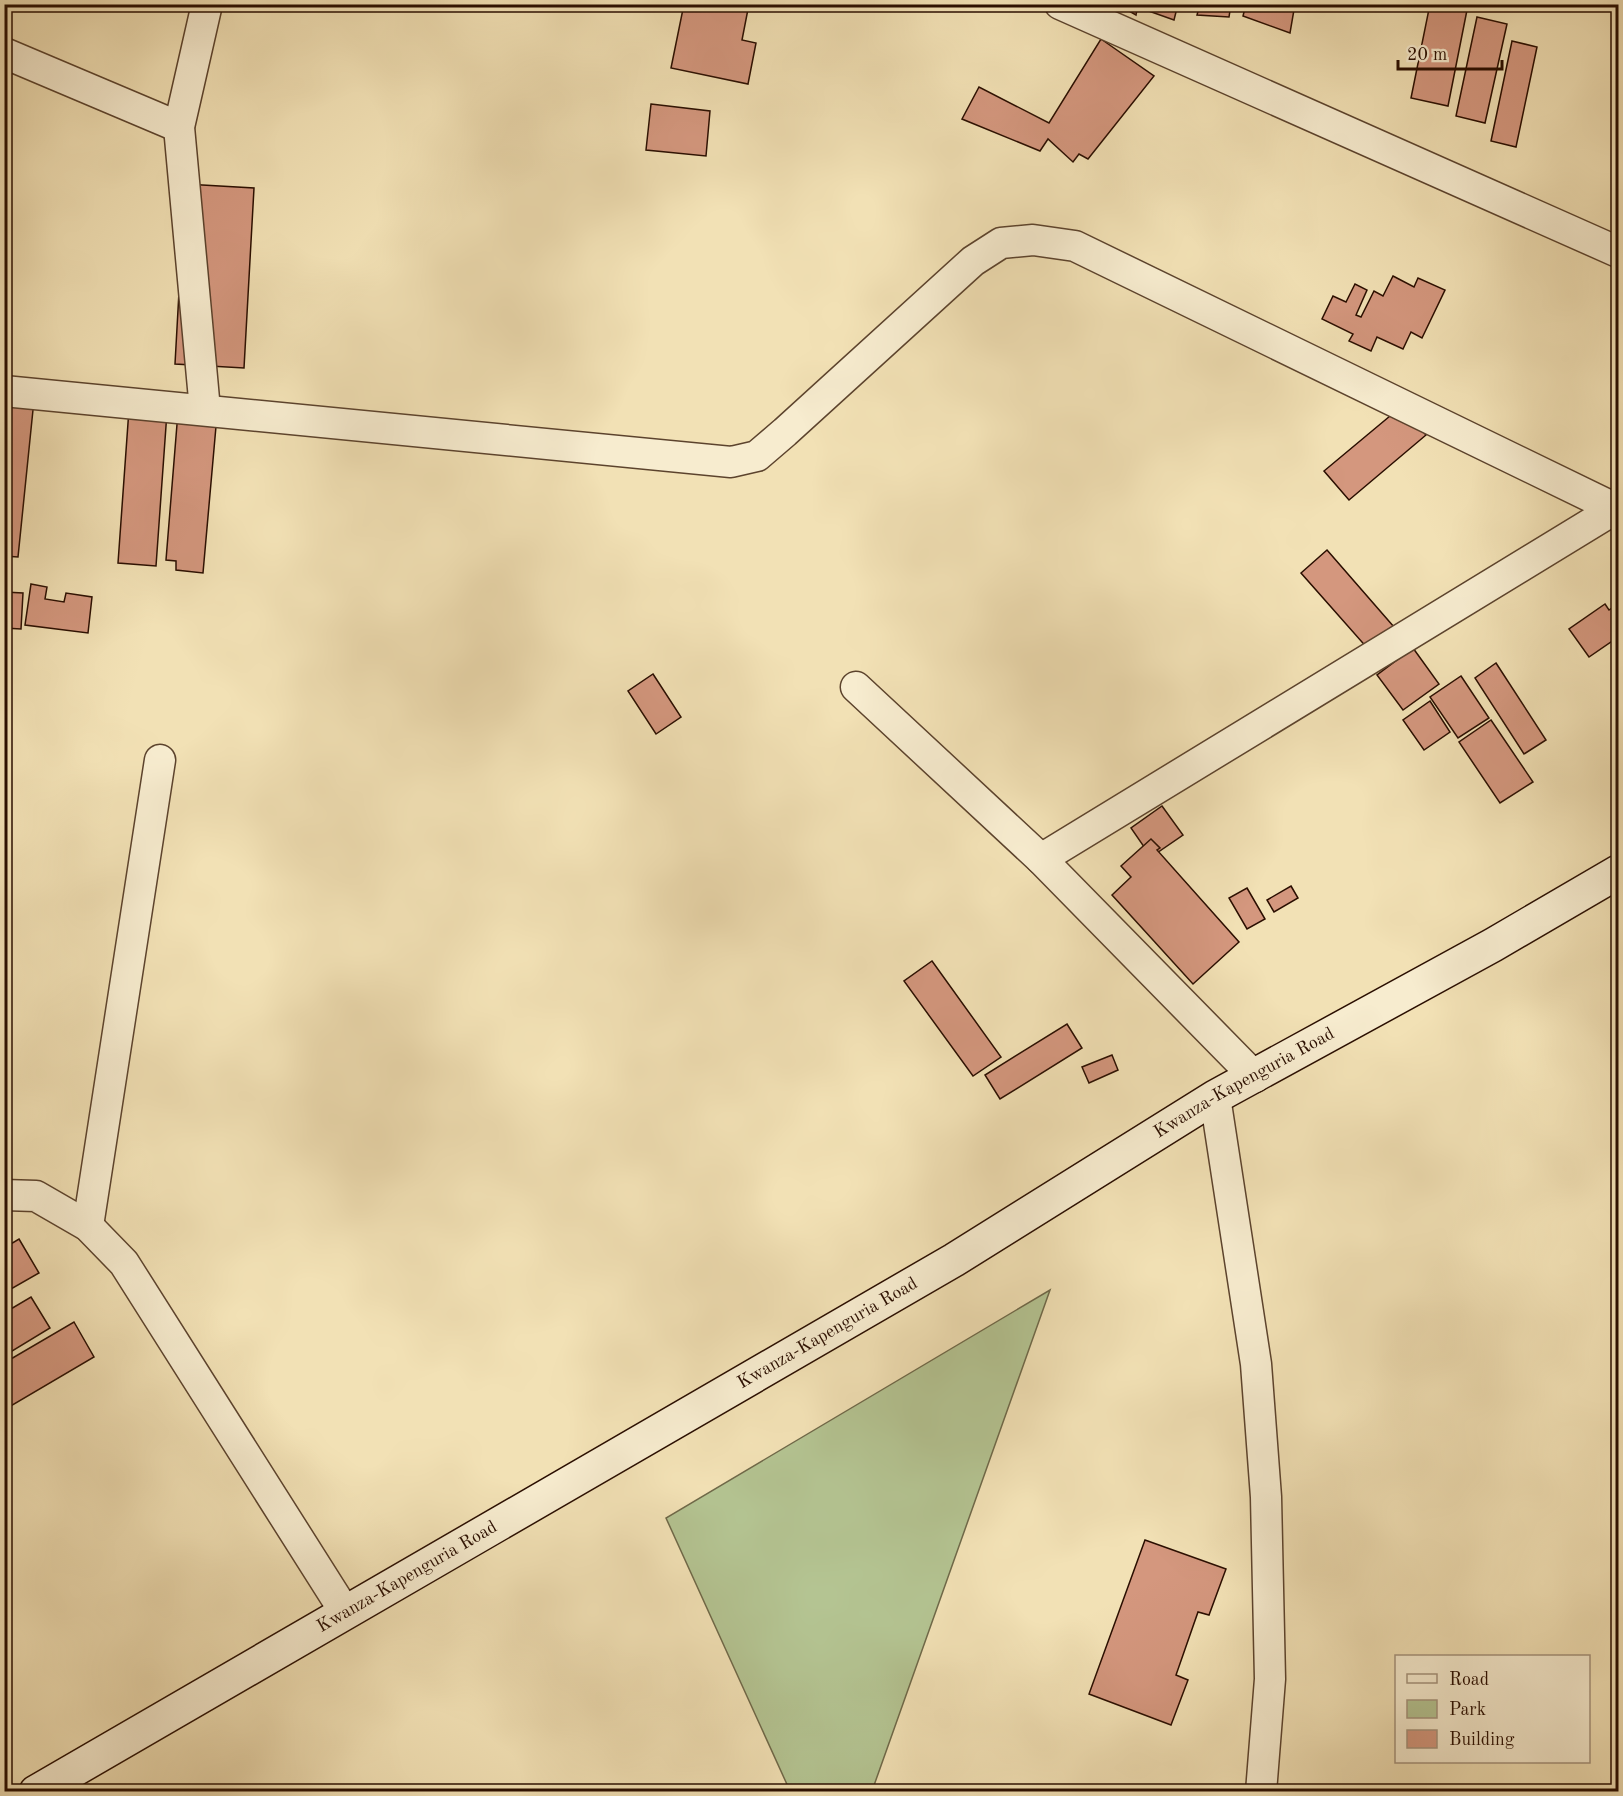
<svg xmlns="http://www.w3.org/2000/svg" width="1623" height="1796" viewBox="0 0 1623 1796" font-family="'Old Standard TT',serif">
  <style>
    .green { fill: #b4c492; stroke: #6f6949; stroke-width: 1.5 }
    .building { fill: #d4977e; stroke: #2a0e00; stroke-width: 1.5 }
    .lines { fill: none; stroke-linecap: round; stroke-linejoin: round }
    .street-casing { stroke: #5c432d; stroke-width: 33 }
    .secondary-casing { stroke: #2a0e00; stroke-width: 36 }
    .street { stroke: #f7eccf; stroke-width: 30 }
    .secondary { stroke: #f7eccf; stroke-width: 33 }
    .labels { text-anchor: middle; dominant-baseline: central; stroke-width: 5; stroke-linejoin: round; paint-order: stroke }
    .street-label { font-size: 18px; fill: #2a0e00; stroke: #f7eccf }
  </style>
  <rect width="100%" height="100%" fill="#f2e1b5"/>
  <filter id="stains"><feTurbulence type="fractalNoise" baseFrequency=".00333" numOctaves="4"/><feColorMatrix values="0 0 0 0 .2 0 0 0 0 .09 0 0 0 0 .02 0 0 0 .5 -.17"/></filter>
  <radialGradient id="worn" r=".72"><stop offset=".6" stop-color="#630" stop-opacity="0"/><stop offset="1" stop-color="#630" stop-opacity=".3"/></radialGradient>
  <path class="green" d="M1050 1290 872 1791H790L666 1518Z"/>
  <g class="building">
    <path d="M684 4H749L742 40 756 43 748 84 671 68Z"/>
    <path d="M1117 4H1138L1136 15Z"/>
    <path d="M1144 4H1178L1174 20 1143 9Z"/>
    <path d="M1200 4H1231L1229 17 1197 15Z"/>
    <path d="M1246 4H1295L1290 33 1243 16Z"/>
    <path d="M1430 4 1467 10 1448 106 1411 98Z"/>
    <path d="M1477 17 1507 24 1485 123 1456 116Z"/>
    <path d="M1101 39 1154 76 1088 159 1079 154 1073 162 1048 139 1040 151 962 119 979 87 1049 123Z"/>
    <path d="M1512 41 1537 47 1516 147 1491 141Z"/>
    <path d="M651 104 710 111 706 156 646 150Z"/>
    <path d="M185 184 254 188 244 368 175 364Z"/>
    <path d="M1393 276 1414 287 1418 278 1445 290 1422 338 1411 332 1403 349 1377 337 1371 351 1349 341 1353 334 1322 319 1333 296 1346 302 1355 284 1367 290 1356 315 1361 317 1374 291 1383 296Z"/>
    <path d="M4 397 34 400 18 557 4 556Z"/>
    <path d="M1402 406 1426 435 1349 500 1324 471Z"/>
    <path d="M129 409 167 412 156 566 118 563Z"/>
    <path d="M178 412 217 415 203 573 176 570V561L166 560Z"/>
    <path d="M1327 550 1394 627 1369 650 1301 573Z"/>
    <path d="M31 584 47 587 45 599 64 602 66 593 92 597 88 633 25 625Z"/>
    <path d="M4 592 23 593 21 629 4 628Z"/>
    <path d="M1605 604 1609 610 1618 604V614L1614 617 1618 624V637L1589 657 1569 629Z"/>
    <path d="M1413 648 1439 684 1403 710 1377 675Z"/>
    <path d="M1496 663 1546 740 1524 754 1475 678Z"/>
    <path d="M653 674 681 717 656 734 628 691Z"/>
    <path d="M1461 676 1489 718 1458 738 1430 697Z"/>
    <path d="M1430 701 1450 732 1424 750 1403 720Z"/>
    <path d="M1491 720 1533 782 1500 803 1459 742Z"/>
    <path d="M1162 806 1183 835 1151 857 1131 828Z"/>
    <path d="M1151 839 1160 848 1157 850 1239 942 1193 984 1112 895 1131 877 1121 866Z"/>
    <path d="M1291 886 1298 898 1274 912 1267 900Z"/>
    <path d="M1247 888 1265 919 1247 929 1229 898Z"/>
    <path d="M932 961 1001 1057 973 1076 904 981Z"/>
    <path d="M1067 1024 1082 1048 1000 1099 985 1075Z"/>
    <path d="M1112 1055 1118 1070 1089 1083 1082 1067Z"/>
    <path d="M19 1239 39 1273 4 1293V1248Z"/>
    <path d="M31 1297 50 1328 4 1356V1313Z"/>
    <path d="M74 1322 94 1357 4 1410V1363Z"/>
    <path d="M1145 1540 1226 1569 1209 1615 1198 1612 1176 1675 1188 1680 1171 1725 1089 1694Z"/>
  </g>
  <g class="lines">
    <defs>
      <g id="street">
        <path d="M1060 4 1618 252"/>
        <path d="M4 53 179 127"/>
        <path d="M4 391 731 462 757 456 785 432 973 261 1001 243 1033 240 1075 246 1616 509"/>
        <path d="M205 410 179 127 207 4"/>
        <path d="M856 687 1041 859 1255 1077"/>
        <path d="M1041 859 1618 507"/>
        <path d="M1215 1097 1256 1364 1266 1497 1270 1679 1261 1792"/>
        <path d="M4 1195 36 1196 88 1226 124 1263 345 1612"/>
        <path d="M88 1226 160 760"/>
      </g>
      <g id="secondary">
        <path id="s1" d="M36 1792 954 1260 1215 1097 1493 945 1618 872"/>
      </g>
    </defs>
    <use href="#street" class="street-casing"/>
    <use href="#secondary" class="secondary-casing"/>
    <use href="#street" class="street"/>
    <use href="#secondary" class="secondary"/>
  </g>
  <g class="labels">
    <g class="street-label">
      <text stroke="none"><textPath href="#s1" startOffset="1401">Kwanza-Kapenguria Road</textPath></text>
      <text stroke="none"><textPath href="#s1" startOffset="915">Kwanza-Kapenguria Road</textPath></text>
      <text stroke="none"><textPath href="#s1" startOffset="429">Kwanza-Kapenguria Road</textPath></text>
    </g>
  </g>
  <rect width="1623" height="1796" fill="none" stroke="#f2e1b5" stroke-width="24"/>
  <rect x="6" y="6" width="1611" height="1784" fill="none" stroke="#2a0e00" stroke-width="3"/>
  <rect x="12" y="12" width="1599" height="1772" fill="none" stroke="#2a0e00" stroke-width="1.5"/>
  <rect x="1395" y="1655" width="195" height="108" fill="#f7eccf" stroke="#a5937c" stroke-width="1.5"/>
  <rect x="1407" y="1674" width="30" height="9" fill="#f7eccf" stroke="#a5937c" stroke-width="1.5"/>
  <text x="1449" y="1685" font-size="18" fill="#2a0e00">Road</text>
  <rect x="1407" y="1700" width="30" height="18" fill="#b4c492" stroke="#a5937c" stroke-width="1.5"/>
  <text x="1449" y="1715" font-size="18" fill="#2a0e00">Park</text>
  <rect x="1407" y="1730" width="30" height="18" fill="#d4977e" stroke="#a5937c" stroke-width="1.5"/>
  <text x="1449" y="1745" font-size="18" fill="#2a0e00">Building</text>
  <path d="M1398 60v9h104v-9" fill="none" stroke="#2a0e00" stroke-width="3"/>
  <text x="1407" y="60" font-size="18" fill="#2a0e00" stroke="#f7eccf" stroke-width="4.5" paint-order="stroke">20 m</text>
  <rect width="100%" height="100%" filter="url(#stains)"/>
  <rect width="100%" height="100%" fill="url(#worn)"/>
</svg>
